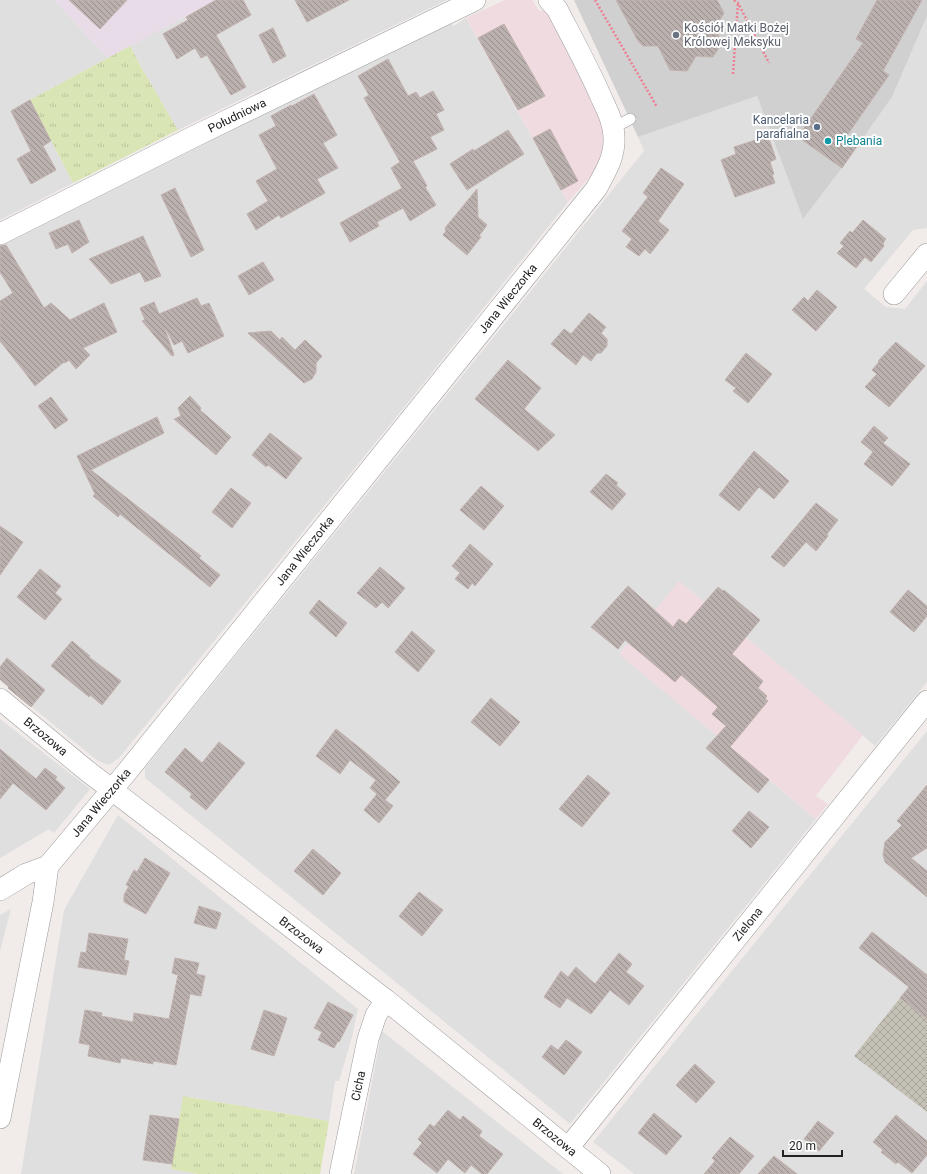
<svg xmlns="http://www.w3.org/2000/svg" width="927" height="1174" viewBox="0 0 927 1174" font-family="Roboto,sans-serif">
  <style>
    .residential { fill: #e0dfdf }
    .commercial { fill: #efdbe0 }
    .industrial { fill: #e8dce9 }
    .religious { fill: #d0d0d0 }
    .construction { fill: url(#construction-cross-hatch) }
    .grass { fill: url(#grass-tufts) }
    .building { fill: url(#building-back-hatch); stroke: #c1b1ad }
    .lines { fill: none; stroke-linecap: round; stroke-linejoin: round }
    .service-casing { stroke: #9c9c9c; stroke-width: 12 }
    .minor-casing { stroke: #9c9c9c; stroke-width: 22 }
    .path { stroke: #ed7f92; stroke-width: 2.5; stroke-dasharray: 2 2; stroke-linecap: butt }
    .service { stroke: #fff; stroke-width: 11 }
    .minor { stroke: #fff; stroke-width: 21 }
    .worship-dot { fill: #6b7280; stroke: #fff; stroke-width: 1.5 }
    .service-dot { fill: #5c6f8a; stroke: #fff; stroke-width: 1.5 }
    .culture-dot { fill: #0f9aa8; stroke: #fff; stroke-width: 1.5 }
    .labels { text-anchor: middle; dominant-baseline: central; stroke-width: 4; stroke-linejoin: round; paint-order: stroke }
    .worship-label { font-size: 12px; fill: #5b616d; stroke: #fff; text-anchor: start }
    .street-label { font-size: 12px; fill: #222; stroke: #fff }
    .service-label { font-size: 12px; fill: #4e5e75; stroke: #fff; text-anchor: end }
    .culture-label { font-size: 12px; fill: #0d838f; stroke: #fff; text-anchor: start }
  </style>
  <defs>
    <pattern id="construction-cross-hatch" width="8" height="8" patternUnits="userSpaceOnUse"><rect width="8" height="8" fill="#c5c1b6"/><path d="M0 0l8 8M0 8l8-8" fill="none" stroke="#a9a69c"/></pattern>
    <pattern id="grass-tufts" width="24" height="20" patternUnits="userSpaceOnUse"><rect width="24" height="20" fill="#dae5b5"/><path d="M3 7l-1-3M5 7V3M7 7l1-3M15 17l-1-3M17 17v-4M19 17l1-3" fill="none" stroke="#bbc49b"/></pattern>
    <pattern id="building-back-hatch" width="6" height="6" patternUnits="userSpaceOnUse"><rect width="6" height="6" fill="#bab1af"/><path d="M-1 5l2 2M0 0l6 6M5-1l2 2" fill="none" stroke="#97908e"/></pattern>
  </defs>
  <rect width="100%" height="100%" fill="#f1ecea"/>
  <g class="residential">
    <path d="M0 0H54L108 58 30 100 73 183 0 220Z"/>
    <path d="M216 0H447L178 130 141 67 130 46Z"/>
    <path d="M927 16V228L913 230 864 289 886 307 905 309 927 281V682L875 746 679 581 769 780 816 819 570 1124 145 778V768L644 151 638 137 757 96 803 219 842 168 892 97Z"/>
    <path d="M466 18 568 202 402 410 119 758 109 765 98 761 0 681V246L449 21 454 26Z"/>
    <path d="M0 719 90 789 54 833 49 829 0 858Z"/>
    <path d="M927 731V1019L854 1055 927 1112V1174H634L593 1142Z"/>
    <path d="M118 815 358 1009 352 1037 339 1081H335L329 1121 184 1096 171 1169 198 1174H21L64 910Z"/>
    <path d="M11 909 0 951V915Z"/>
    <path d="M382 1031 563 1174H354Z"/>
  </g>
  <g class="commercial">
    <path d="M505 0H532L539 11 547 10 552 16 605 131 603 162 568 202 466 18Z"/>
    <path d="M679 581 863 735 816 796 828 804 816 819 619 654Z"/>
  </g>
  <path class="industrial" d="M54 0H216L108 58Z"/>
  <path class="religious" d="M574 0H927V16L892 97 842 168 803 219 757 96 638 137Z"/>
  <path class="construction" d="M900 998 927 1019V1112L854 1056Z"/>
  <g class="grass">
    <path d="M130 46 141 67 178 130 73 183 30 100Z"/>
    <path d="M183 1096 329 1121 320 1174H198L171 1169Z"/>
  </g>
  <g class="building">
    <path d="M69 0H127L100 29Z"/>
    <path d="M216 0H243L251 15 216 35 246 87 231 95 207 55 201 58 195 48 177 59 163 34 188 20 186 17Z"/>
    <path d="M295 0H349L307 22Z"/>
    <path d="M616 0H717L724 13 715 28 722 43 713 57 696 56 687 71 670 70 658 46H643L638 41Z"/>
    <path d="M877 0H922L883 71 889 75 846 137 858 145 842 168 798 137 863 43 856 39Z"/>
    <path d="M504 24 545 96 518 110 478 38Z"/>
    <path d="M273 28 286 56 273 63 259 35Z"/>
    <path d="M388 59 408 96 416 92 420 98 433 91 444 110 436 114 444 130 430 137 437 149 413 161 427 186 425 187 436 205 410 221 403 208 377 222 379 226 350 242 340 223 402 188 391 168 400 162 364 98 369 95 358 76Z"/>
    <path d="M314 94 337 135 323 143 338 168 317 179 325 193 281 218 279 215 256 230 247 214 268 201 256 181 277 169 259 135 276 126 271 116 291 105 292 106Z"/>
    <path d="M30 100 51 141 43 146 56 170 31 184 17 159 31 151 11 111Z"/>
    <path d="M550 129 578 181 561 190 533 138Z"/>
    <path d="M508 130 524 154 467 190 450 164 473 149 474 151Z"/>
    <path d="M768 136 776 159 770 162 774 174 772 175 775 183 735 197 721 160 736 154 734 147Z"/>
    <path d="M661 168 684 184 658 221 669 230 650 254 645 249 639 256 626 247 632 239 622 231 648 197 643 193Z"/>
    <path d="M175 188 204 250 191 257 161 195Z"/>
    <path d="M477 189 478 217 487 225 479 236 481 237 467 255 443 235 446 231 445 228Z"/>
    <path d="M79 220 89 242 72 253 68 244 56 249 49 233Z"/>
    <path d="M863 220 886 239 883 243 884 246 871 262 865 257 856 268 837 253 844 246 840 243 850 231 852 233Z"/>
    <path d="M143 236 161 276 145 282 140 272 111 284 89 259Z"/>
    <path d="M6 245 44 308 51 303 70 320 104 303 117 332 83 348 90 355 76 369 69 360 65 363 64 362 35 386 23 370 0 341V301L13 293 0 272V246Z"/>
    <path d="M263 262 274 280 249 295 238 276Z"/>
    <path d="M817 290 837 307 816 331 792 310 804 297 808 301Z"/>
    <path d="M197 298 201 306 209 303 224 336 188 353 182 341 174 345 166 329H165L174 355 172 356 142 321 145 320 140 308 154 302 159 314Z"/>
    <path d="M589 313 606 327 601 333 607 339V346L601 353H597L591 361 583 355 576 365 551 344 564 329 571 334Z"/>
    <path d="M271 331 280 340 282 337 295 350 305 340 322 356 316 363V372L312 379 304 383 248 333Z"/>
    <path d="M896 342 925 366 889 407 865 387 877 374 872 370 879 362 878 361Z"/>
    <path d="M746 353 772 374 748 403 733 391 736 388 725 380Z"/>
    <path d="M508 360 541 388 524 409 555 435 538 451 475 399Z"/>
    <path d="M190 396 201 408 200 410 231 437 216 455 174 419 181 416 178 408Z"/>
    <path d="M51 397 68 420 55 429 38 406Z"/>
    <path d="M157 417 164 433 91 470 201 556 199 558 220 575 210 587 120 514 118 517 93 496 95 494 77 456Z"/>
    <path d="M874 426 888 438 883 443 910 464 892 486 864 464 873 452 861 442Z"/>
    <path d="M270 433 302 458 286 479 268 465 266 467 252 455Z"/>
    <path d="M754 451 789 481 774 499 759 487 739 511 719 495Z"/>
    <path d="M606 474 618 483 616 485 626 494 612 510 590 492Z"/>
    <path d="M481 486 504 506 484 530 460 510Z"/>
    <path d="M231 488 251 503 232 528 212 512Z"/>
    <path d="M816 503 838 520 827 534 828 536 816 551 806 542 784 567 771 557Z"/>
    <path d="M0 526 23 542 0 575Z"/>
    <path d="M470 544 493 564 475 586 472 583 468 589 455 579 460 573 452 566Z"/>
    <path d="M380 567 405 588 388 608 382 602 376 608 357 593Z"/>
    <path d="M40 569 61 586 55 593 62 599 45 620 17 597Z"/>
    <path d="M628 586 673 627 679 619 686 624 718 587 723 591 724 590 760 620 732 654 763 681 758 688 767 696 765 699 768 701 730 747 769 780 758 793 706 748 726 726 712 714 718 707 681 675 675 682 625 640 618 649 591 627Z"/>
    <path d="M908 590 927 606V616L914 632 890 612Z"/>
    <path d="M319 600 347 623 336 637 309 613Z"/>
    <path d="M412 631 435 651 418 672 395 652Z"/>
    <path d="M72 641 90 656 89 657 121 681 102 705 90 695 89 697 51 666Z"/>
    <path d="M7 658 45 690 31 707 8 688 9 687 0 679V667Z"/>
    <path d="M491 698 520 722 500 746 471 722Z"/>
    <path d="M336 729 365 752 400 782 385 800 393 806 379 823 364 810 377 794 370 788 376 780 350 760 340 774 316 756Z"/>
    <path d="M219 742 245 763 206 810 190 797 192 794 165 772 185 748 202 763Z"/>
    <path d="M0 749 36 779 45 768 57 777 55 779 65 788 46 810 13 783 0 799Z"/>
    <path d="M588 775 610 793 582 827 559 809Z"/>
    <path d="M927 785V848L911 858 927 871V897L885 862 883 855 885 842 902 825 897 821Z"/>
    <path d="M749 811 769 827 751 848 732 831Z"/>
    <path d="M313 849 341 873 323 895 294 871Z"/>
    <path d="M145 858 170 873 146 914 124 902V895L129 886 126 885 134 870 137 872Z"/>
    <path d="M419 892 443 910 422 936 399 916Z"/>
    <path d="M199 906 221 913 216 929 194 923Z"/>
    <path d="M872 932 927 975V1019L900 998 909 987 859 948Z"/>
    <path d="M89 933 128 939 125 954 124 960 129 961 126 975 78 967 81 952 86 953Z"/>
    <path d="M619 953 632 964 626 972 644 986 629 1005 610 990 591 1014 567 998 560 1008 544 997 561 971 568 977 576 967 595 984Z"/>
    <path d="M175 958 199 963 196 974 205 976 201 996 190 994 176 1065 153 1061V1064L121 1058 120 1063 88 1056 90 1045 79 1043 85 1010 102 1013 101 1016 133 1022 134 1013 169 1019 178 975 172 973Z"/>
    <path d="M328 1002 353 1015 339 1042 338 1041 334 1048 318 1040 322 1032 314 1028Z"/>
    <path d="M264 1010 287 1018 274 1056 251 1049Z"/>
    <path d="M566 1040 582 1052 564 1075 542 1057 551 1045 558 1050Z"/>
    <path d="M695 1064 715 1082 696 1103 676 1085Z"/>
    <path d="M448 1110 460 1120 463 1116 482 1131 479 1136 503 1154 487 1174H482L471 1165 465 1173 448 1159 437 1173 413 1154 422 1143 418 1139 430 1124 434 1127Z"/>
    <path d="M654 1113 682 1136 666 1155 638 1133Z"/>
    <path d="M150 1115 179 1119 172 1164 143 1160Z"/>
    <path d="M896 1115 927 1141V1155L912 1173 898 1162 896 1164 881 1152 883 1150 873 1142Z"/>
    <path d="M818 1121 834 1133 819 1151 804 1139Z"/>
    <path d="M730 1137 754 1156 739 1174H704L715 1161 712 1158Z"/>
    <path d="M774 1156 797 1174H758Z"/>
  </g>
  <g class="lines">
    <defs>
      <path id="service" d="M613 128 630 119"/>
      <g id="minor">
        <path id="s1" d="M0 234 195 136 475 0"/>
        <path d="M894 294 927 254"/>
        <path id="s2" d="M0 699 86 770 386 1000 600 1174"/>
        <path d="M0 890 26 874 48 866"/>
        <path id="s3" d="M0 1118 43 902 48 866 126 773 596 189C605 173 615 157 614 138 614 123 607 110 601 97 588 67 572 38 557 9L549 0"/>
        <path id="s4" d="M568 1148 927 701"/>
        <path id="s5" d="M340 1174 368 1039 376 1015 386 1000"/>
      </g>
    </defs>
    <use href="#service" class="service-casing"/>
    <use href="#minor" class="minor-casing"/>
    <g class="path">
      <path d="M595 0 657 107"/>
      <path d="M734 0 738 3 769 63"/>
      <path d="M733 74 738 3"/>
    </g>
    <use href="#service" class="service"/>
    <use href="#minor" class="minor"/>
  </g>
  <circle class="worship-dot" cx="676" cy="35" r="4"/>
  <circle class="service-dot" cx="817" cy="127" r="4"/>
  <circle class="culture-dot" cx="828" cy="141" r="4"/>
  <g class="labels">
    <g class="worship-label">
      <text x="684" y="28">Kościół Matki Bożej<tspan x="684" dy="14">Królowej Meksyku</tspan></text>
    </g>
    <g class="street-label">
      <text stroke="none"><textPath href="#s1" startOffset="265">Południowa</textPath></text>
      <text stroke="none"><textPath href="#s3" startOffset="987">Jana Wieczorka</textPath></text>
      <text stroke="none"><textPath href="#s3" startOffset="663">Jana Wieczorka</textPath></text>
      <text stroke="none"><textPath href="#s2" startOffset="59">Brzozowa</textPath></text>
      <text stroke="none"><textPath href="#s3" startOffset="339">Jana Wieczorka</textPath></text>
      <text stroke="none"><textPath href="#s4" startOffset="287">Zielona</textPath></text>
      <text stroke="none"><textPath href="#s2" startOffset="383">Brzozowa</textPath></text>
      <text stroke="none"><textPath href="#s5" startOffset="90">Cicha</textPath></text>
      <text stroke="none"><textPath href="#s2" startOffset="707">Brzozowa</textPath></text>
    </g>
    <g class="service-label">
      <text x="809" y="120">Kancelaria<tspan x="809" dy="14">parafialna</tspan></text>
    </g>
    <g class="culture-label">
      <text x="836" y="141">Plebania</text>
    </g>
  </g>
  <path d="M783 1150v6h59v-6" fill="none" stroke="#222222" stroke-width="2"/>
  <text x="789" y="1150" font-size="12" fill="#222222" stroke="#ffffff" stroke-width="3" paint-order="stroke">20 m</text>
</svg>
